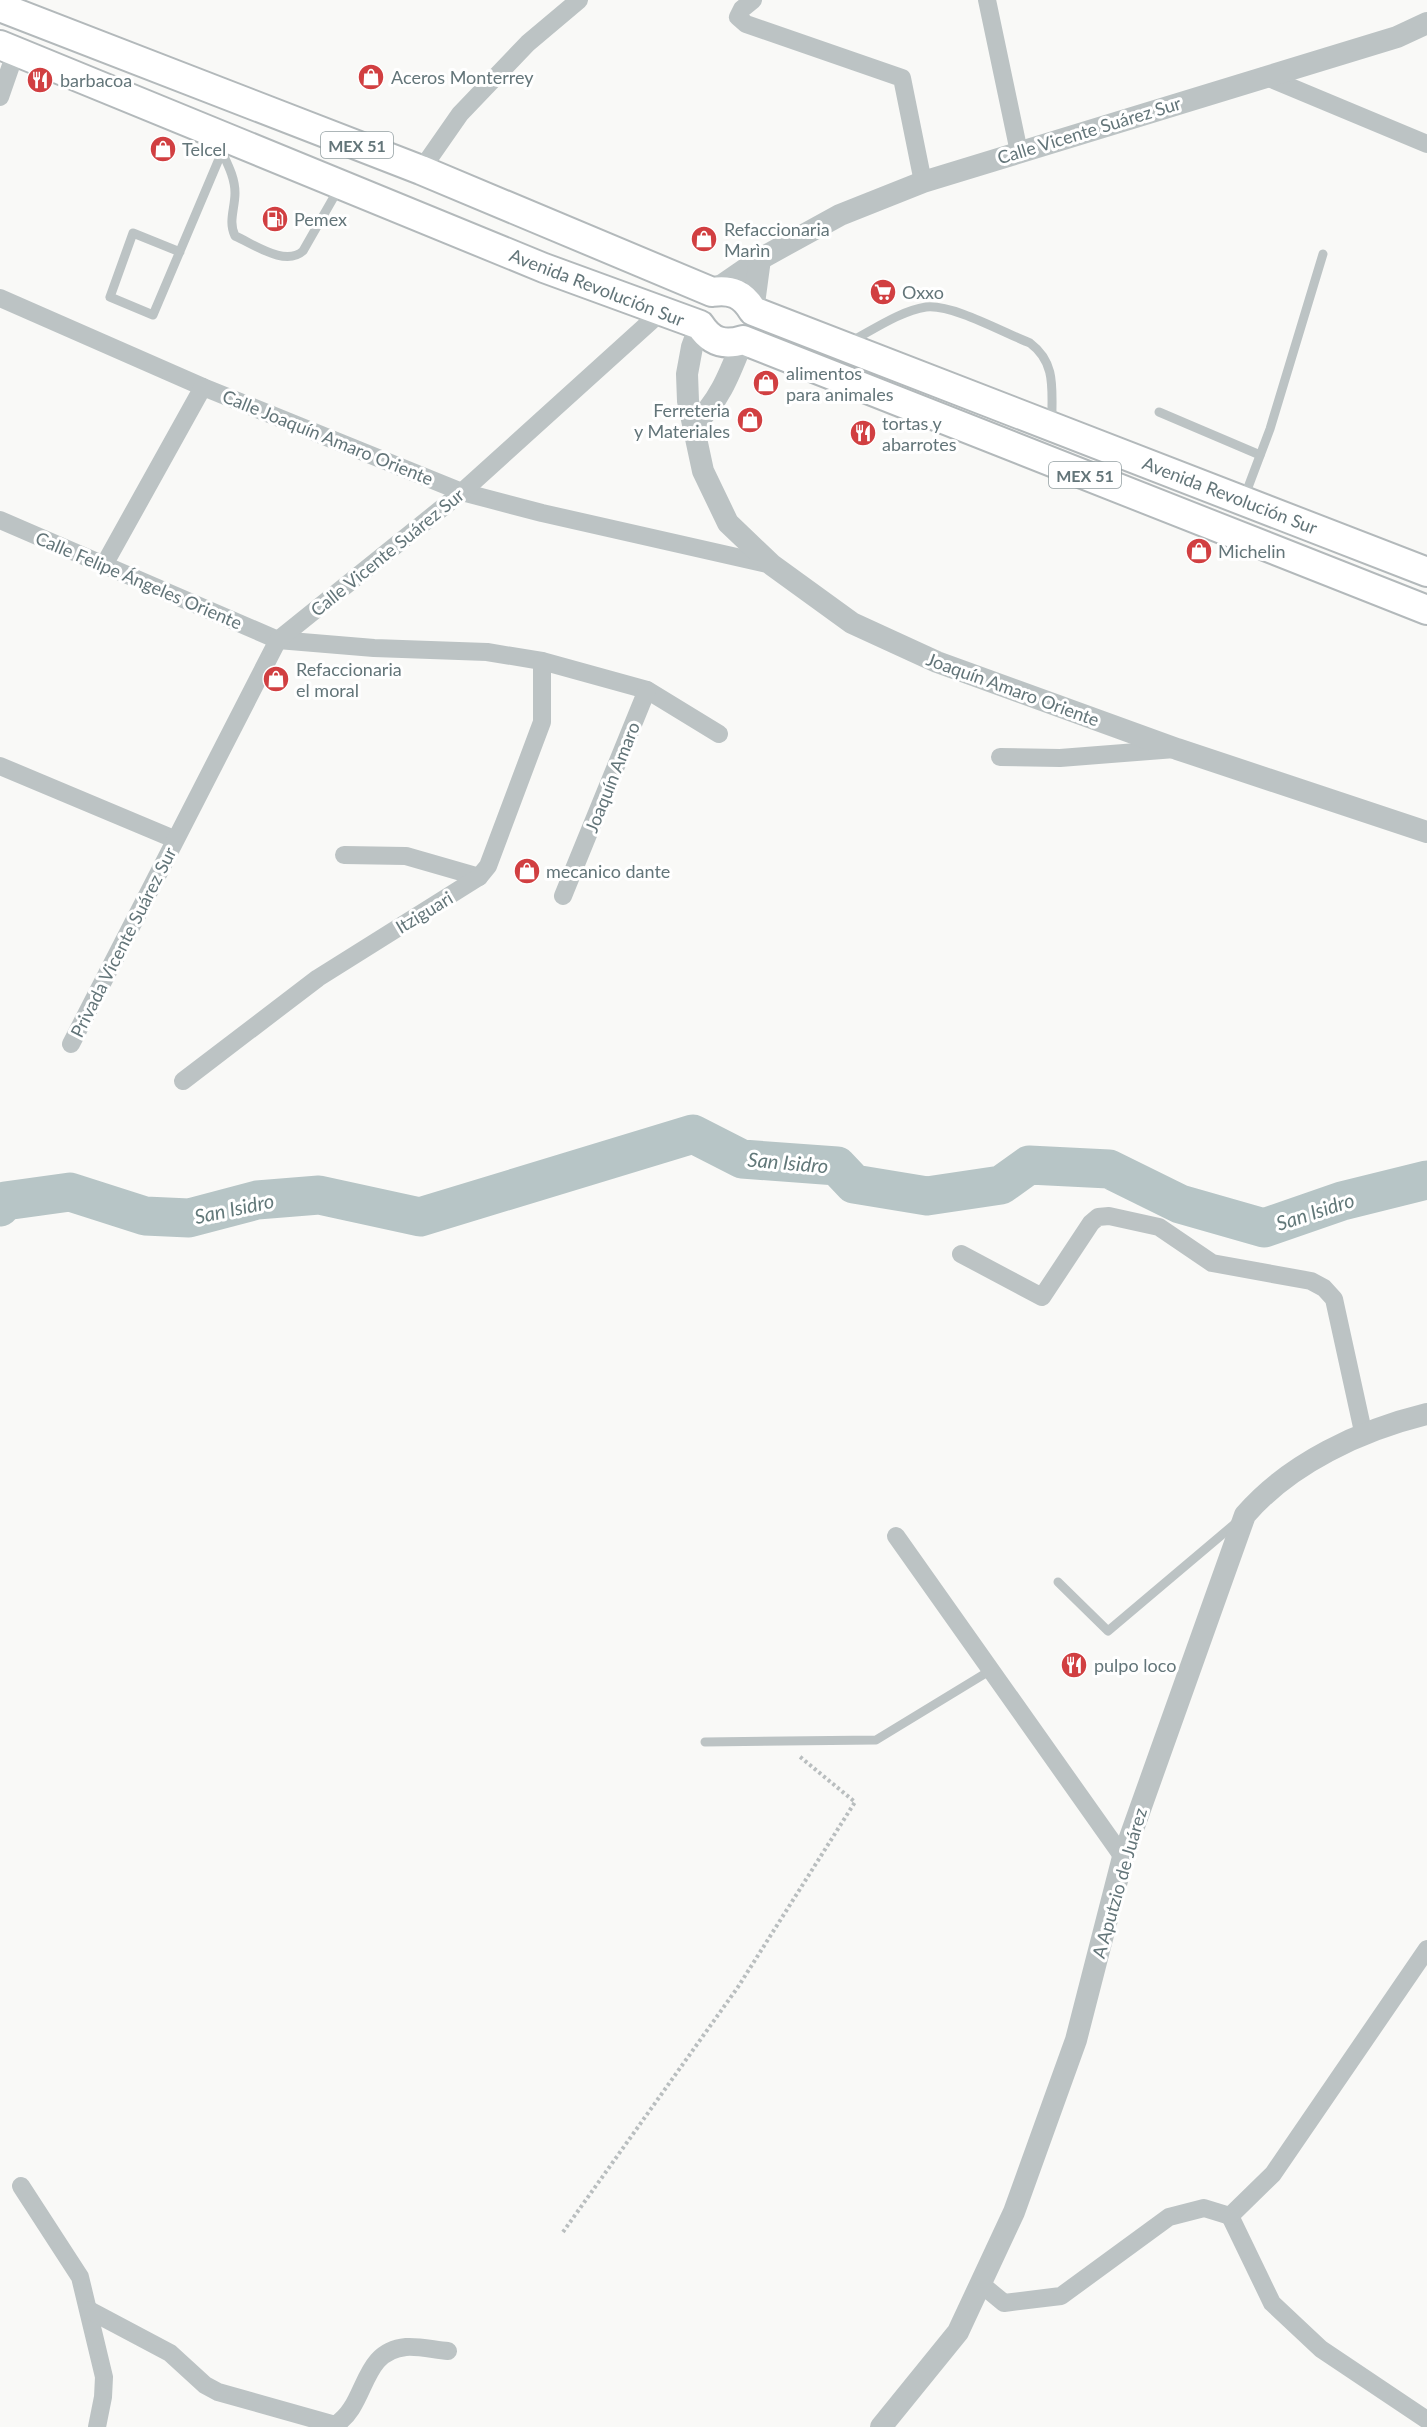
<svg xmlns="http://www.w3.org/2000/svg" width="1427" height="2427" viewBox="0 0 1427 2427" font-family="Lato,sans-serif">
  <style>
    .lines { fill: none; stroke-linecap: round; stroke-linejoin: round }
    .river { stroke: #b7c5c6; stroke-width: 39 }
    .primary-casing { stroke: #b3b9bb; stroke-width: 32 }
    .path { stroke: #b9bebf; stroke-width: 4; stroke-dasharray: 3 3; stroke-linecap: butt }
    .service { stroke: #bcc3c4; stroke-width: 9 }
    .minor { stroke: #bcc3c4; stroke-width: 18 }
    .tertiary { stroke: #bcc3c4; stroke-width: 22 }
    .primary { stroke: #fff; stroke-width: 28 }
    .labels { text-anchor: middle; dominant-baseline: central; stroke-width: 6; stroke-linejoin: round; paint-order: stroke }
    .shield { fill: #fff; stroke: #929ea1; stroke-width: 1.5 }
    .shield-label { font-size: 16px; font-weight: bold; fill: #637579 }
    .poi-label { font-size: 18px; fill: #637579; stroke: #fff; text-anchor: start }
    .street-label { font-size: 18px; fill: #637579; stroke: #fff }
    .water-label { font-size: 20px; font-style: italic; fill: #627879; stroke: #fff }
  </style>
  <rect width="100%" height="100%" fill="#f9f9f7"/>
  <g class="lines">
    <path class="river" d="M0 1207 5 1201 70 1192 145 1216 189 1218 257 1200 319 1195 420 1217 693 1134 742 1159 837 1166 854 1184 927 1196 1001 1185 1029 1165 1109 1169 1180 1204 1264 1228 1342 1201 1427 1180"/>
    <defs>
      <g id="primary">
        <path d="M0 7 421 170 712 292C731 289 743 294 753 311L1427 572"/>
        <path d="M0 45 544 268 700 325C711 342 724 346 743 340L1427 610"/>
      </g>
    </defs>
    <use href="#primary" class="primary-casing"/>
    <path class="path" d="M563 2232 738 1987 855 1802 799 1756"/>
    <g class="service">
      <path d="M222 152C228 165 235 178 235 193 235 208 228 222 235 236 254 244 285 267 303 251L339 188"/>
      <path d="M180 252 133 233 110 297 153 315 227 140"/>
      <path d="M850 342C873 330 900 311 926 307 953 304 1004 333 1030 343 1058 364 1051 392 1052 424"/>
      <path d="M1159 412 1260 455"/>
      <path d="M1244 498 1270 429 1323 254"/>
      <path d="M1058 1582 1108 1631 1237 1522"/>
      <path d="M705 1742 876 1740 991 1670"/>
    </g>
    <g class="minor">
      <path d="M753 0 742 9 738 17 746 24 902 78 923 182"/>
      <path d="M987 0 1019 152"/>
      <path d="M1264 76 1427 144"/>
      <path d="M0 97 16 51"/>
      <path d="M421 170 460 114 528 43 579 0"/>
      <path d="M0 298 203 387 462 492 542 513 772 565"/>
      <path d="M0 520 278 640 374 648 487 652 542 661 647 690 719 734"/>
      <path d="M104 565 203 387"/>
      <path d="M1000 757 1060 758 1175 749"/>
      <path d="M0 766 174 839"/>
      <path d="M344 855 406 856 479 877"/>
      <path d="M563 896 647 690"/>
      <path d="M71 1044 278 640 462 492 661 312"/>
      <path d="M183 1081 318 978 479 877 488 866 542 722V661"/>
      <path d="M961 1254 1042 1297 1091 1223 1098 1217 1109 1216 1159 1227 1212 1263 1311 1281 1324 1288 1334 1299 1364 1436"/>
      <path d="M896 1536 1123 1857"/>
      <path d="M21 2186 80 2277 104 2377 103 2397 97 2427"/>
      <path d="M1230 2216 1272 2303 1321 2349 1427 2420"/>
      <path d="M981 2284 1004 2303 1061 2296 1169 2217 1204 2208 1230 2216 1273 2174 1427 1949"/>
      <path d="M89 2310 170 2353 205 2385 218 2392 335 2425C368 2405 360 2351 406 2347 419 2346 435 2350 448 2351"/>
    </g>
    <g class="tertiary">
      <path d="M712 292 760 259 840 215 923 182 1397 37 1427 23"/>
      <path d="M753 311 760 259"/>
      <path d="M700 325 692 347 687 374 688 401 703 471 728 523 772 565 852 623 937 662 1177 749 1427 832"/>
      <path d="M693 426C720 401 730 373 743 340"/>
      <path d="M881 2427 958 2332 1014 2212 1076 2040 1123 1857 1245 1515C1290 1463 1361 1430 1427 1414"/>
    </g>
    <use href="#primary" class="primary"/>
  </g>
  <defs>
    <symbol id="shop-disc" viewBox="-11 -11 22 22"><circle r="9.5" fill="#d13f41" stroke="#fff"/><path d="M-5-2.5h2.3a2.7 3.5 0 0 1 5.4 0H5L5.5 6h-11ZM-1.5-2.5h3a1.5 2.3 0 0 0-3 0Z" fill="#fff"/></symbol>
    <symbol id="restaurant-disc" viewBox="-11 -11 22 22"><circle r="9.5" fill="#d13f41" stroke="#fff"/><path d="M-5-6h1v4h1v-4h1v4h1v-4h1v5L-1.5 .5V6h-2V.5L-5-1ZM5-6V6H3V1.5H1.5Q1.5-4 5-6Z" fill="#fff"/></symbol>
    <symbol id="fuel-disc" viewBox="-11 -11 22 22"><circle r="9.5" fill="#d13f41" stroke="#fff"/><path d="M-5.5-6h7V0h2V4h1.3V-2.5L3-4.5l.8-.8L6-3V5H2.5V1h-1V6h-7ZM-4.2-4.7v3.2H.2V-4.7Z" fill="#fff"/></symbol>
    <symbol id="supermarket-disc" viewBox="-11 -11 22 22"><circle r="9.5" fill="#d13f41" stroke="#fff"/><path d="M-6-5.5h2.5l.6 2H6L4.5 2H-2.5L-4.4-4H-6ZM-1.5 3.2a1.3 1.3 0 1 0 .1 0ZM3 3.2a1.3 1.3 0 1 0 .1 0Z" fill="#fff"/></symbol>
  </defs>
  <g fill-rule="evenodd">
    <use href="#shop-disc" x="356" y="62" width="30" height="30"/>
    <use href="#restaurant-disc" x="25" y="65" width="30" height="30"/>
    <use href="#shop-disc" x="148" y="134" width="30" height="30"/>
    <use href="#fuel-disc" x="260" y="204" width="30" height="30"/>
    <use href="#shop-disc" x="689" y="224" width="30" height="30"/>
    <use href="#supermarket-disc" x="868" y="277" width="30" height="30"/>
    <use href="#shop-disc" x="751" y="368" width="30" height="30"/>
    <use href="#shop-disc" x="735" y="405" width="30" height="30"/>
    <use href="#restaurant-disc" x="848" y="418" width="30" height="30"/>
    <use href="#shop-disc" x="1184" y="536" width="30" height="30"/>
    <use href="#shop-disc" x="261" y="664" width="30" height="30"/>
    <use href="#shop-disc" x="512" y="856" width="30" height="30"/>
    <use href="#restaurant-disc" x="1059" y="1650" width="30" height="30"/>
  </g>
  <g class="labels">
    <g class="shield">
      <rect x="321" y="132" width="72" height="26" rx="4.5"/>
      <rect x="1049" y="462" width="72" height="26" rx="4.5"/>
    </g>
    <g class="shield-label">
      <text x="357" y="145">MEX 51</text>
      <text x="1085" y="475">MEX 51</text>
    </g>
    <g class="poi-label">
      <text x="391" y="77">Aceros Monterrey</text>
      <text x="60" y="80">barbacoa</text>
      <text x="182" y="149">Telcel</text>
      <text x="294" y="219">Pemex</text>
      <text x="724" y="229">Refaccionaria<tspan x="724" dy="21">Marìn</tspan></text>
      <text x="902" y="292">Oxxo</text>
      <text x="786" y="373">alimentos<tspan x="786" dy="21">para animales</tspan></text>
      <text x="730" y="410" text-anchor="end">Ferreteria<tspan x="730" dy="21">y Materiales</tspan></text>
      <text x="882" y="423">tortas y<tspan x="882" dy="21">abarrotes</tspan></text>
      <text x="1218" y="551">Michelin</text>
      <text x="296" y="669">Refaccionaria<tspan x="296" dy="21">el moral</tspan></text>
      <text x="546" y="871">mecanico dante</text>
      <text x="1094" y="1665">pulpo loco</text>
    </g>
    <g class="street-label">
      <text transform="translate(1089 130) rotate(-17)">Calle Vicente Suárez Sur</text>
      <text transform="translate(597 287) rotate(21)">Avenida Revolución Sur</text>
      <text transform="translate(328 437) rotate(22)">Calle Joaquín Amaro Oriente</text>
      <text transform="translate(1230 495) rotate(21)">Avenida Revolución Sur</text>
      <text transform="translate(387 552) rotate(-39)">Calle Vicente Suárez Sur</text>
      <text transform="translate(139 580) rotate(23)">Calle Felipe Ángeles Oriente</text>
      <text transform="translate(1013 689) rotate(20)">Joaquín Amaro Oriente</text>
      <text transform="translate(612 777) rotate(-68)">Joaquín Amaro</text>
      <text transform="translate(424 912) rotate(-31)">Itziguari</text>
      <text transform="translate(123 942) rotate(-63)">Privada Vicente Suárez Sur</text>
      <text transform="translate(1119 1883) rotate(-74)">A Aputzio de Juárez</text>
    </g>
    <g class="water-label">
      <text transform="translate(788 1162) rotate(5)">San Isidro</text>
      <text transform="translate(234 1208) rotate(-12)">San Isidro</text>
      <text transform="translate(1315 1211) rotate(-18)">San Isidro</text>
    </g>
  </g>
</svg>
